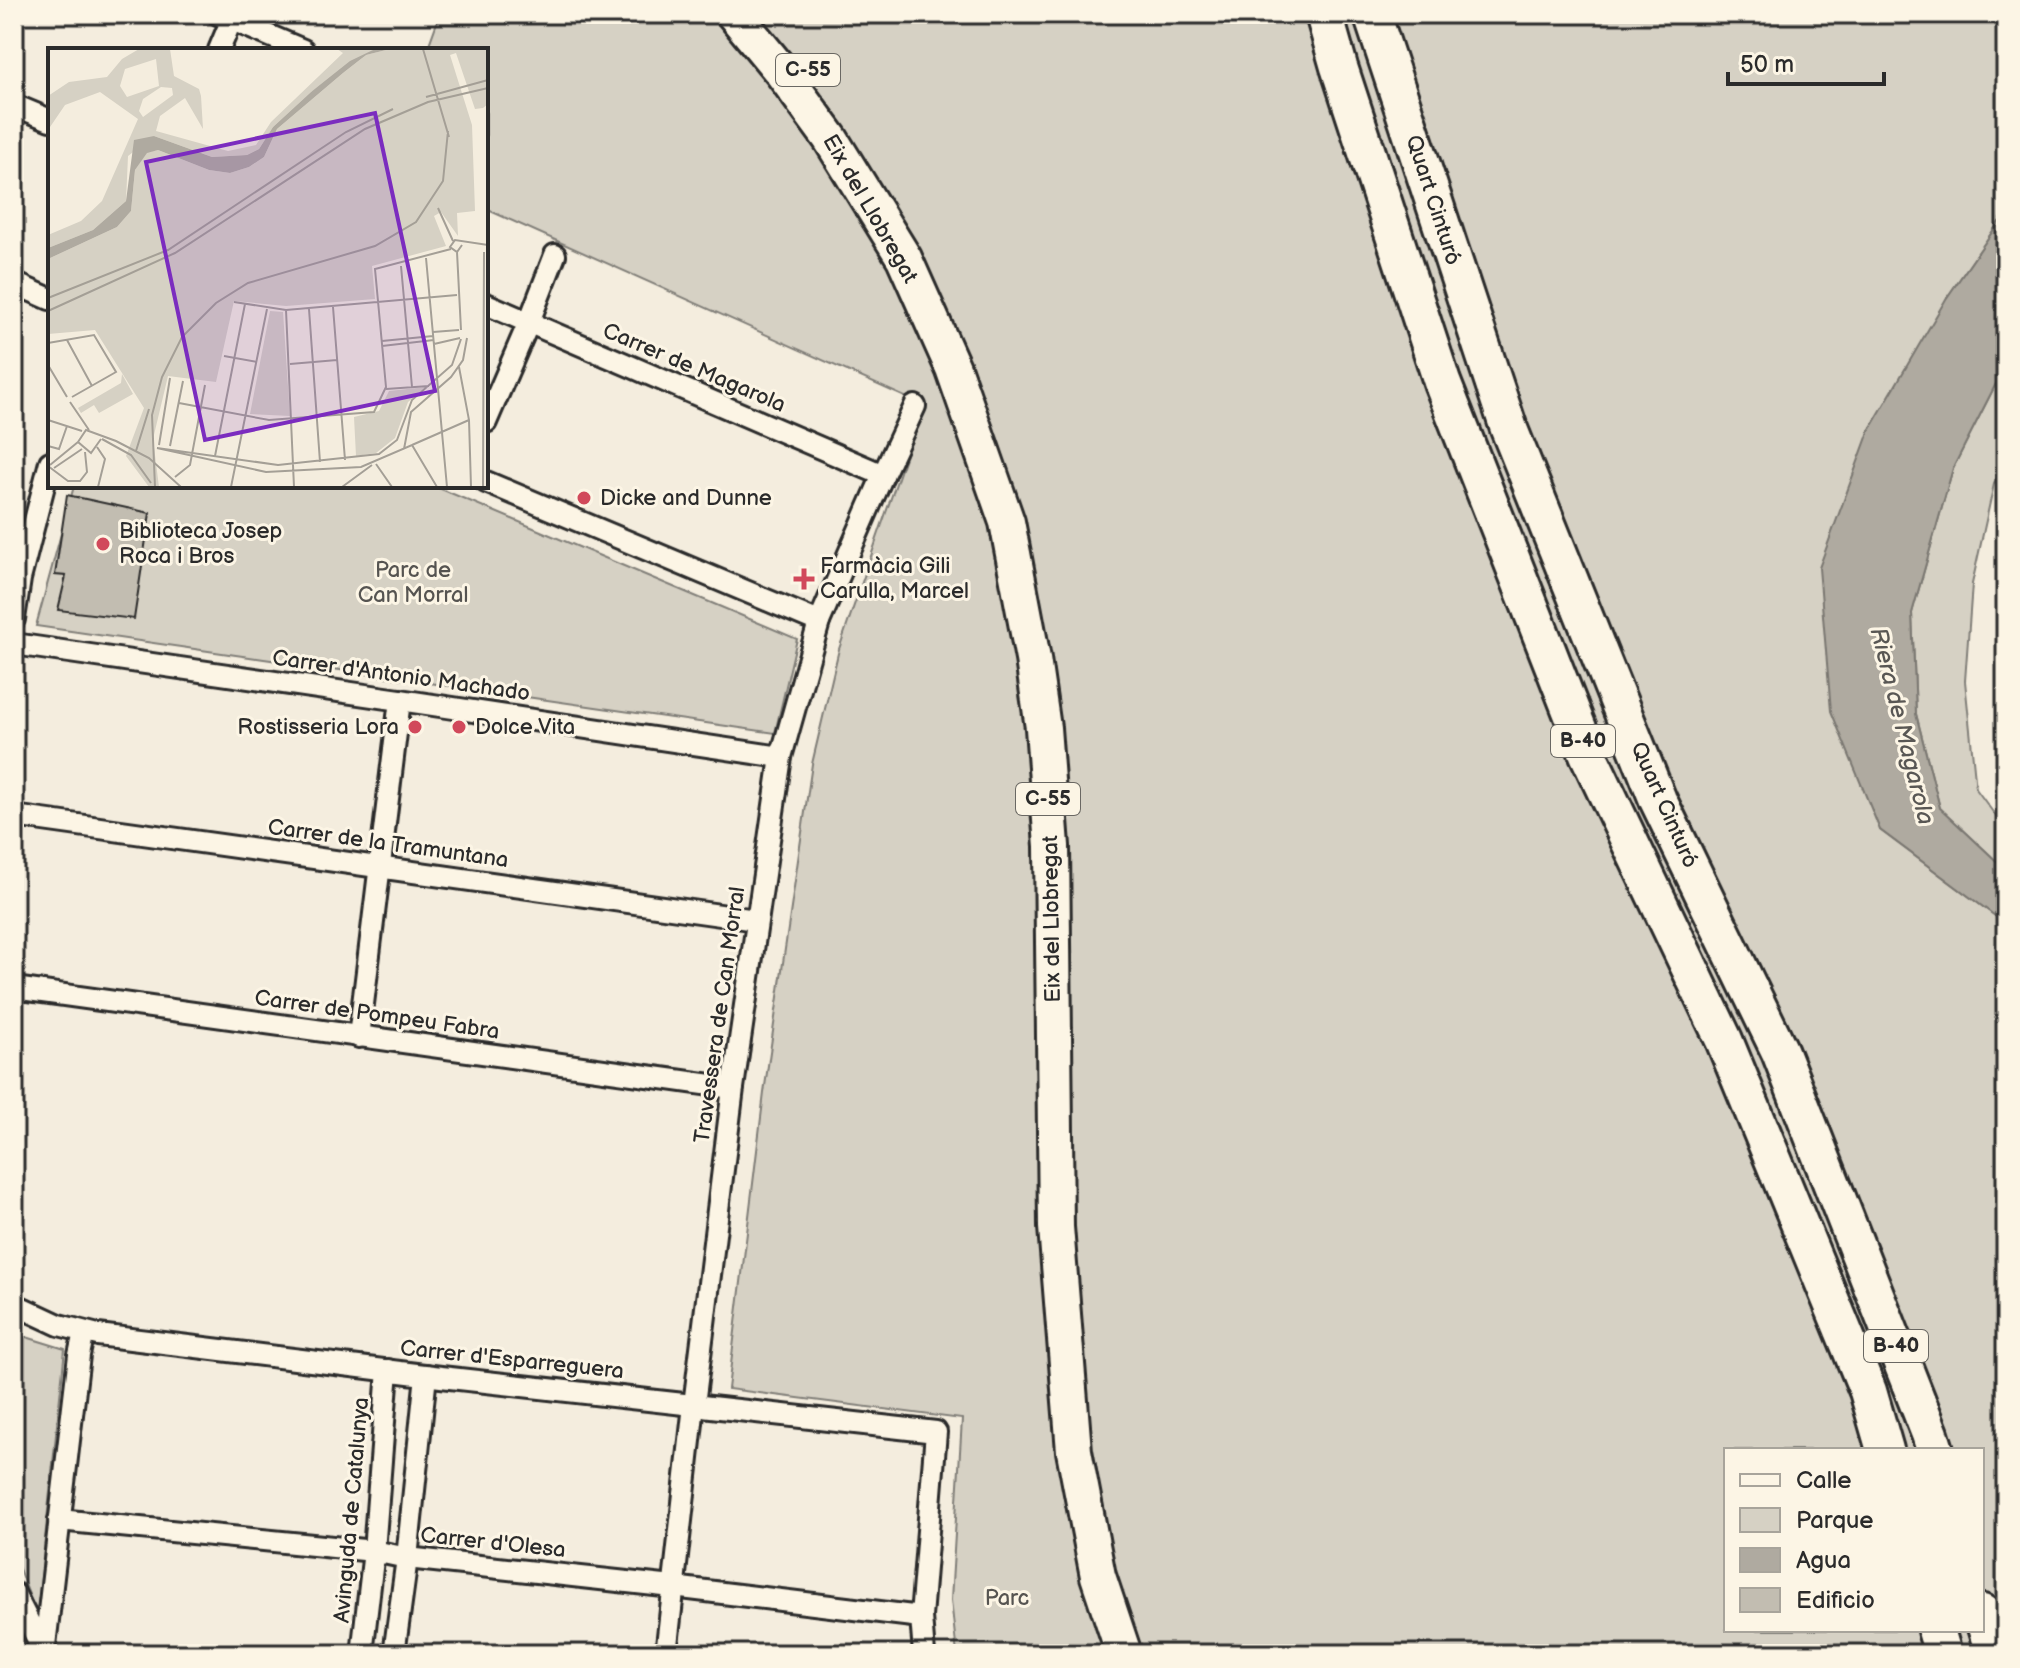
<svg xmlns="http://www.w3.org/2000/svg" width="2020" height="1668" viewBox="0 0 2020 1668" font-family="'Balsamiq Sans',sans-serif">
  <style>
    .green { fill: #d6d1c4; stroke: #807e78; stroke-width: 2; fill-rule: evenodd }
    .water { fill: #afaaa0; stroke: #7a7771; stroke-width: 2 }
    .building { fill: #c2bdb1; stroke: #2b2b2b; stroke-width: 2 }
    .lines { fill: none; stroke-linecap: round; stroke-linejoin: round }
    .minor-casing { stroke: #2b2b2b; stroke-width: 26 }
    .trunk-casing { stroke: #2b2b2b; stroke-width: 40 }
    .motorway-casing { stroke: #2b2b2b; stroke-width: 42 }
    .minor { stroke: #fcf5e5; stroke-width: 20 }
    .trunk { stroke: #fcf5e5; stroke-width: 34 }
    .motorway { stroke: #fcf5e5; stroke-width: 36 }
    .poi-dot { fill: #d1495b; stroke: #fcf5e5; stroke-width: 3 }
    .labels { text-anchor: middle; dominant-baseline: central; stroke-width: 6; stroke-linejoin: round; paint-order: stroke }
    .shield { fill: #fcf5e5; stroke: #6a6863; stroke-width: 2 }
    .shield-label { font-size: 20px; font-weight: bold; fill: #2b2b2b }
    .street-label { font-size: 22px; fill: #2b2b2b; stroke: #fcf5e5 }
    .poi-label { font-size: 22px; fill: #2b2b2b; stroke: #fcf5e5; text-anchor: start }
    .park-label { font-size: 22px; fill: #565451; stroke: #fcf5e5 }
    .water-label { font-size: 24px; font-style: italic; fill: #595754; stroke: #fcf5e5 }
    .inset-road { fill: none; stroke: #a49f96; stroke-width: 2 }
    .view { fill: #7b2cbf; fill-opacity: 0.15; stroke: #7b2cbf; stroke-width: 4 }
    .inset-edge { fill: none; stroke: #2b2b2b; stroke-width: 4 }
  </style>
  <rect width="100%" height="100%" fill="#f4edde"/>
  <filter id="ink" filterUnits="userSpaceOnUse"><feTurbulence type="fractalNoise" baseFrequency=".0125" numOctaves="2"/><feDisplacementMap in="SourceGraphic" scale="16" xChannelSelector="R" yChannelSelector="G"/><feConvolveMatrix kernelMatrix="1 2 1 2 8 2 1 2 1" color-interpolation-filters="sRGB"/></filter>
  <g filter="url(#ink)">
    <g class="green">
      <path d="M440 14H2006V212L1946 299 1880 830 2006 924V1654H957L951 1600 962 1419 728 1389 764 1093 812 764 839 649 923 405 486 209V50H427ZM1726 1450H1982V1630H1726Z"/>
      <path d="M2006 364V460L1994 484 1972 584 1965 681 1976 789 2006 830V870L1940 808 1916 714 1912 613 1953 468Z"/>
      <path d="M74 486H434L797 639 775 733 36 626Z"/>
      <path d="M14 1329 23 1336 65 1349 37 1615 14 1556Z"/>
    </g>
    <path class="water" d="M2006 212V364L1953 468 1912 613 1916 714 1940 808 2006 870V924L1880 830 1831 711 1819 568 1870 429 1946 299Z"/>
    <path class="building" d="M67 495 150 513 134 619 58 610 66 576 55 575Z"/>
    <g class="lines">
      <defs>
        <g id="minor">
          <path d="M218 14 303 50"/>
          <path d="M219 50 234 14"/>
          <path d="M14 105 50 120"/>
          <path d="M14 283 50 299"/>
          <path d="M486 304 883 475"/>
          <path d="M486 422 529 322 555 255"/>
          <path d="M486 482 819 622"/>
          <path d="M14 619 20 579 50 462"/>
          <path d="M14 644 400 700 781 757"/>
          <path d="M14 816 756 920"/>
          <path d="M14 988 733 1088"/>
          <path d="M359 1037 400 700"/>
          <path d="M14 1304 59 1325 98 1335 441 1377 936 1432 921 1617 924 1654"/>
          <path d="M59 1520 374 1551 407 1558 673 1587 921 1617"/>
          <path d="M14 1593 36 1636 42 1654"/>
          <path d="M44 1654 79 1355 84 1332"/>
          <path d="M362 1654 374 1551 388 1370"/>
          <path d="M394 1654 407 1558 426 1375"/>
          <path d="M666 1654 694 1405 733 1088 781 757 819 622 883 475 915 406"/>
        </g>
        <path id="trunk" d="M734 14 781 71 830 138 904 258 953 368 1007 522 1033 659 1043 728 1052 846 1056 1227 1074 1451 1098 1576 1124 1654"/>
        <g id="motorway">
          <path d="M1324 14 1339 67 1442 382 1588 754 1724 1040 1868 1391 1885 1450"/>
          <path d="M1372 14 1509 429 1658 800 1780 1052 1930 1434 1935 1450"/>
          <path d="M1982 1613 1994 1654"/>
          <path d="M1936 1630 1943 1654"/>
        </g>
      </defs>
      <use href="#minor" class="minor-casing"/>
      <use href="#trunk" class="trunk-casing"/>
      <use href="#motorway" class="motorway-casing"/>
      <use href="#minor" class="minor"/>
      <use href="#trunk" class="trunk"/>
      <use href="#motorway" class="motorway"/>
    </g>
  </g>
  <g class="poi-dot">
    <circle cx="584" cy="498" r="8"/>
    <circle cx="103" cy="544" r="8"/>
    <path d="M800 567h8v8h8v8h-8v8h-8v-8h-8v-8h8z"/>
    <circle cx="415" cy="727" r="8"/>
    <circle cx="459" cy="727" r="8"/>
  </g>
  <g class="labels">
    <g class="shield">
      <rect x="776" y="54" width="64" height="32" rx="6"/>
      <rect x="1551" y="725" width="64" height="32" rx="6"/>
      <rect x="1016" y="783" width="64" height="32" rx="6"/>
      <rect x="1864" y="1330" width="64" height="32" rx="6"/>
    </g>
    <g class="shield-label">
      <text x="808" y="70">C-55</text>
      <text x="1583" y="741">B-40</text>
      <text x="1048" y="799">C-55</text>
      <text x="1896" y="1346">B-40</text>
    </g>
    <g class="street-label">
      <text transform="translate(1433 200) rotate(72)">Quart Cinturó</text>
      <text transform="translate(870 209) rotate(60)">Eix del Llobregat</text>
      <text transform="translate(694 368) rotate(23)">Carrer de Magarola</text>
      <text transform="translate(401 676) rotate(8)">Carrer d'Antonio Machado</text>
      <text transform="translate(1664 805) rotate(66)">Quart Cinturó</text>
      <text transform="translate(388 844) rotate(8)">Carrer de la Tramuntana</text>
      <text transform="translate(1052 919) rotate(-91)">Eix del Llobregat</text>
      <text transform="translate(377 1015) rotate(8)">Carrer de Pompeu Fabra</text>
      <text transform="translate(720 1015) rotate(-82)">Travessera de Can Morral</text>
      <text transform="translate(512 1360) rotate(6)">Carrer d'Esparreguera</text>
      <text transform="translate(352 1510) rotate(-85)">Avinguda de Catalunya</text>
      <text transform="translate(493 1543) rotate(6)">Carrer d'Olesa</text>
    </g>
    <g class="poi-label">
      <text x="600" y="498">Dicke and Dunne</text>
      <text x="119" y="531">Biblioteca Josep<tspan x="119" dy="25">Roca i Bros</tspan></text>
      <text x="820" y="566">Farmàcia Gili<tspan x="820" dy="25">Carulla, Marcel</tspan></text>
      <text x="399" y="727" text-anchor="end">Rostisseria Lora</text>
      <text x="475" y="727">Dolce Vita</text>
    </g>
    <g class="park-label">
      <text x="413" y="570">Parc de<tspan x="413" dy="25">Can Morral</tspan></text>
      <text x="1007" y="1598">Parc</text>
    </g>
    <g class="water-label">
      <text transform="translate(1902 726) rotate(76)">Riera de Magarola</text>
    </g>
  </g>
  <g transform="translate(48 48)">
    <rect width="440" height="440" fill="#f4edde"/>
    <path d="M91 1H122L126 28 151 41 153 48 155 81 137 50 112 68 108 83 180 103 208 97 223 74 295 5 289 1H327L263 44 225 79 211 101 199 107 164 109 106 88 80 108 78 153 45 182 0 200V187L33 173 54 153 90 71 52 44 17 57 0 82V48L21 34 59 29 74 11ZM108 11 111 38 79 49 72 38 77 21ZM113 39 124 40 125 47 95 69 91 63 95 51ZM342 1H440V56L435 60 427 61 408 5 402 7 424 77 427 163 409 165 410 188 393 164 386 168 398 198 324 218 327 251 238 258 186 253 168 334 120 328 105 391 111 439H101L78 408 96 360 47 282 0 286V211L69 179 83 163 87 122 99 104 110 102 161 122 182 125 201 119 216 109 229 81 295 25 318 7ZM222 263 235 264 242 368 202 366ZM74 326 85 346 51 365 46 357 33 365 30 360 73 335ZM378 339 360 354 347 390 328 405 308 408 306 369 331 363 341 343Z" fill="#d6d1c4" fill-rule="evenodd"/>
    <path d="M327 1H342L318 7 295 25 229 81 216 109 201 119 182 125 161 122 110 102 99 105 87 122 83 163 69 179 0 211V200L45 182 78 153 86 92 106 88 164 109 199 107 211 101 225 79 263 44 302 13Z" fill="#afaaa0"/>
    <path class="inset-road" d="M375 1 401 89M378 49 440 32M390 160 405 193M414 197 409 204 402 199 407 192 440 197M409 204 413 282M378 210 399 439M353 218 364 339M0 250 120 202 298 84 345 61M186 254 238 262 409 247M285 259 297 412M261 261 272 414M238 262 246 439M0 263 127 205 317 81 380 54 440 40M385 284 411 282M19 292 44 338M334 293 385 288M0 295 46 287 68 324 24 349M386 296 412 290M334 298 386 292M176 308 209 314M242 316 289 312M0 317 19 349M411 319 421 372 423 439M338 341 381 338M22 354 41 382M131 355 221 372 326 364 338 339 327 221 403 201M0 372 34 383M53 391 43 405 30 394 38 382 68 393 101 410 133 439M54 391 83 407 103 435M111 397 122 330M364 397 421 372M0 398 11 401 19 378M122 398 135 333M49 399 57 411 50 439M109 400 230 417 331 406 349 392 364 352 404 317 413 291M109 400 218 424 313 419 364 397 389 439M356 401 363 364 403 329 415 312 419 290M88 403 101 361M167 408 197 256M328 416 344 439M2 417 30 394M0 418 20 433H32L39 424 37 404M6 420 34 401M127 429 142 417 157 337M107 439 104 367 114 329 134 289 168 255 200 235 327 198 368 174 395 133 400 83M183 439 219 261M294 439 324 417M435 439 436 204"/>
    <path class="view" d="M327 65 387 343 157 392 98 114Z"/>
    <rect width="440" height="440" class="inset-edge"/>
  </g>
  <rect width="2020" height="1668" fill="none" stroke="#fcf5e5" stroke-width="48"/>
  <rect x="24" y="24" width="1972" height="1620" fill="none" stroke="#2b2b2b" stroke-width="3" filter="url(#ink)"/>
  <rect x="1724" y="1448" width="260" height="184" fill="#fcf5e5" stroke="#a8a49b" stroke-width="2"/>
  <rect x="1740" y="1474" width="40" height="12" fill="#fcf5e5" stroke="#a8a49b" stroke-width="2"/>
  <text x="1796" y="1488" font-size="24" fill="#2b2b2b">Calle</text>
  <rect x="1740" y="1508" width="40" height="24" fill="#d6d1c4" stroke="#a8a49b" stroke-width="2"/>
  <text x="1796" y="1528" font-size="24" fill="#2b2b2b">Parque</text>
  <rect x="1740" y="1548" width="40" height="24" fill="#afaaa0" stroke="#a8a49b" stroke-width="2"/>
  <text x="1796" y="1568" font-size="24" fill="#2b2b2b">Agua</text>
  <rect x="1740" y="1588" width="40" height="24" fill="#c2bdb1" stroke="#a8a49b" stroke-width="2"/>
  <text x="1796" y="1608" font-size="24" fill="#2b2b2b">Edificio</text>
  <path d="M1728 72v12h156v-12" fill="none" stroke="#2b2b2b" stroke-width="4"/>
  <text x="1740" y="72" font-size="24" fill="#2b2b2b" stroke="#fcf5e5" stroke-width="6" paint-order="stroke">50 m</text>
</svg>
